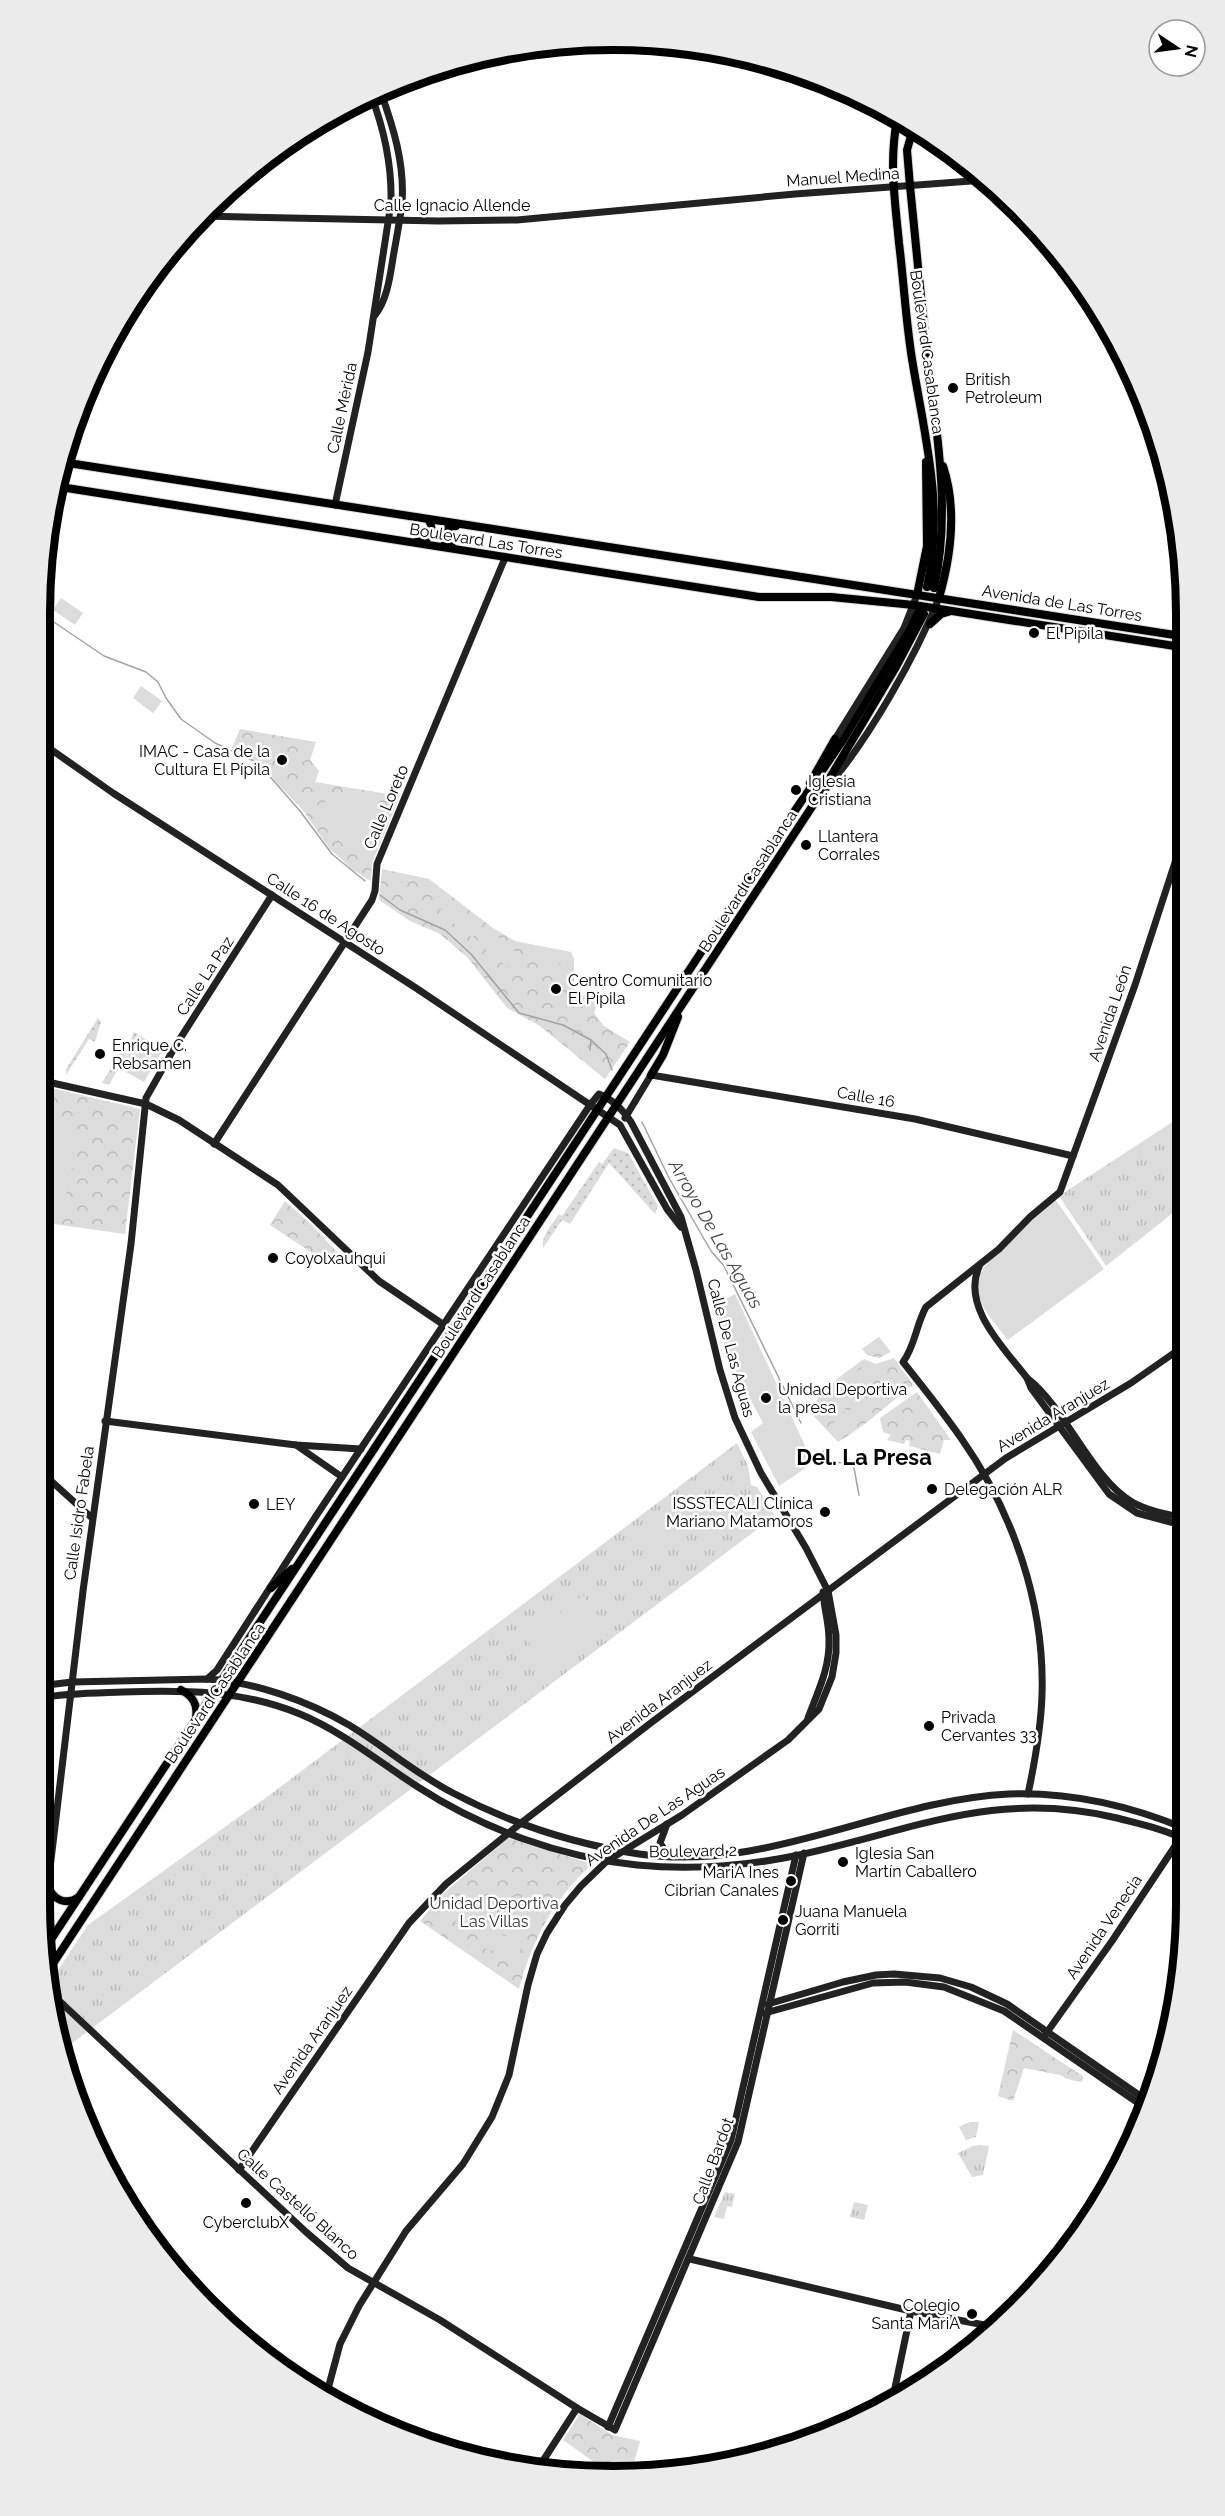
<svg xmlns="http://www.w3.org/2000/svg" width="1225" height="2516" viewBox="0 0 1225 2516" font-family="Raleway,sans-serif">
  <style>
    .grass { fill: url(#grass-tufts) }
    .forest { fill: url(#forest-crowns) }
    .garden { fill: url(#garden-dots) }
    .pitch { fill: #dcdcdc }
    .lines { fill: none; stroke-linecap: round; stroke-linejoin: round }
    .stream { stroke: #a3a3a3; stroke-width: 1.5 }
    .primary-casing { stroke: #dbdbdb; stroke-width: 10 }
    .secondary { stroke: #222; stroke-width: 7 }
    .primary { stroke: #000; stroke-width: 8 }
    .poi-dot { fill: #000; stroke: #fff; stroke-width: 2 }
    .labels { text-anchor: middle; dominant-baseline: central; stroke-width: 5; stroke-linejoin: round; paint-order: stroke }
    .street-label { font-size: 16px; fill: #000; stroke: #fff }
    .poi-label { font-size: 16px; fill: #000; stroke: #fff; text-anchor: start }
    .park-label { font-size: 16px; fill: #333; stroke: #fff }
    .water-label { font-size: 18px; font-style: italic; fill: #444; stroke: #fff }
    .district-label { font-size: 22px; font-weight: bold; fill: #000; stroke: #fff }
    .rim { fill: none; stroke: #000; stroke-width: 8 }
  </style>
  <defs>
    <pattern id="grass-tufts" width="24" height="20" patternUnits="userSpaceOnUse" patternTransform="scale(1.5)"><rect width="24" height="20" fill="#dcdcdc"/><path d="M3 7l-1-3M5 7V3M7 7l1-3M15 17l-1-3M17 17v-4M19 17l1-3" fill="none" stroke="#bbb"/></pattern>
    <pattern id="forest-crowns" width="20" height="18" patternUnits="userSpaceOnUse" patternTransform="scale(1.5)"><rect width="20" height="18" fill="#dcdcdc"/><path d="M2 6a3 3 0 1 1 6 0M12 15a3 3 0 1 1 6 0" fill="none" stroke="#bbb"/></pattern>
    <pattern id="garden-dots" width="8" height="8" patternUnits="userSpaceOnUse" patternTransform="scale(1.5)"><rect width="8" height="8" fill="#dcdcdc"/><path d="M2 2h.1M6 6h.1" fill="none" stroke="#bbb" stroke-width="1.8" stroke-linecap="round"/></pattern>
  </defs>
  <rect width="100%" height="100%" fill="#fff"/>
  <g class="grass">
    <path d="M1183 1115V1205L1106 1266 1059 1196Z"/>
    <path d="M737 1443 748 1466 751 1485 757 1487 775 1516 63 2050 52 1979 88 1925 267 1797Z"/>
    <path d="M970 2122H979L976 2137 966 2140 959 2127Z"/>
    <path d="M980 2145 989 2146 983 2175 972 2177 958 2153 973 2146Z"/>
    <path d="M725 2192 735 2194 732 2207 727 2206 724 2219 714 2217Z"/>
    <path d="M854 2202 868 2205 864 2220 850 2217Z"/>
  </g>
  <g class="forest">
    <path d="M240 729 316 742 310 760 319 771 315 782 400 796 372 863 371 881 353 870 329 848 303 810 277 783 266 769 232 748Z"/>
    <path d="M382 869 429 879 493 928 515 941 571 952 574 959V993L598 1000 594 1013 604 1026 630 1042 605 1079 540 1026 507 1008 467 957 440 934 410 921 379 900Z"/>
    <path d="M39 1085 140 1109 125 1234 39 1222Z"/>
    <path d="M285 1201 312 1225 340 1255 332 1266 270 1225Z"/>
    <path d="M879 1337 891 1352 879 1358 867 1355 862 1349Z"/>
    <path d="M894 1358 913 1385C887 1404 866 1426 838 1442L810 1412C821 1388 844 1374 864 1359L876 1364Z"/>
    <path d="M917 1392 951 1440H944L940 1454 909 1446 910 1441 906 1440 904 1444 887 1440 891 1435 883 1432 880 1418Z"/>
    <path d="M508 1838 592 1864C552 1902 534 1936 519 1989L420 1921 444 1893Z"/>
    <path d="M1013 2030 1078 2073 1083 2076V2080L1080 2082 1067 2079 1060 2075 1024 2068 1013 2101 998 2096Z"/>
    <path d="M580 2414 612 2435 640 2441 632 2470 594 2462 563 2440Z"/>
  </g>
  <g class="garden">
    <path d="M98 1018 101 1022 95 1042 89 1039 66 1075V1069Z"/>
    <path d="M134 1032 138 1034 109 1085 102 1083 121 1051 128 1046Z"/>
    <path d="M614 1148 628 1153 658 1206 655 1214 609 1163 570 1224 562 1220 543 1248C541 1236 552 1224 559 1214L562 1216 599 1162 602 1164Z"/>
  </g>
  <g class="pitch">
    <path d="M61 598 83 613 75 625 53 610Z"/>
    <path d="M141 686 162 701 153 713 133 698Z"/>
    <path d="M325 791 381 802 383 808 367 859C335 845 323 827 325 791Z"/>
    <path d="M449 899 482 925 472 938 439 912Z"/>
    <path d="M495 935 528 962 518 976 484 948Z"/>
    <path d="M532 945 554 950 552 960 530 955Z"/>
    <path d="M566 959 573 969 556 982 549 972Z"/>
    <path d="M139 1035 163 1050 144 1082 119 1068Z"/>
    <path d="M39 1087 49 1089 44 1117 39 1116V1096L46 1097 39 1095Z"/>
    <path d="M39 1121 83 1130 79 1149 39 1141Z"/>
    <path d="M39 1146 75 1154 60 1224 39 1220Z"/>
    <path d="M1055 1199 1104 1269 1008 1340C996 1324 977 1306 977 1284 977 1264 1038 1213 1055 1199Z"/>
    <path d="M108 1215 117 1217 119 1221 117 1230 106 1228Z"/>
    <path d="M735 1294 813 1463 779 1486 751 1432 763 1423 726 1353 717 1310 727 1298Z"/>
    <path d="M866 1365 877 1380 850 1399 839 1384Z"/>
    <path d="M886 1384 892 1394 872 1408 866 1398Z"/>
    <path d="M832 1391 846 1410 836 1417 822 1398Z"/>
    <path d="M862 1401 869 1407 870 1415 841 1436 833 1433 831 1424Z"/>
    <path d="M670 1510 685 1530 653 1555 637 1536Z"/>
    <path d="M583 1595 606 1625 548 1668 526 1639Z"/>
    <path d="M466 1887 492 1906 471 1933 446 1914Z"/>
    <path d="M502 1899 523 1904 520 1914 499 1909Z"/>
    <path d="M503 1914 525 1919 522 1929 501 1924Z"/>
    <path d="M481 1930 522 1940 518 1957 477 1947Z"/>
  </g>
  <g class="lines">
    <g class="stream">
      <path d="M39 612 104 656 146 672 158 682 166 698 181 719 215 743 256 762 266 772 300 811 332 854 365 881"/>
      <path d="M380 895 400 910 445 930 471 954 519 1013 563 1025 591 1040 590 1050"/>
      <path d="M591 1040 606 1054 612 1070"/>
      <path d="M642 1122 669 1178 711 1251 724 1266 801 1423"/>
      <path d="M823 1451 834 1462 851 1464 854 1468 859 1495"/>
    </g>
    <defs>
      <g id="primary">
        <path d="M897 120C889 162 895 201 899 243 904 283 906 325 913 365 926 443 944 507 927 587"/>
        <path d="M913 129 907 150 910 186C916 244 921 302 928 360 937 435 951 513 934 588"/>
        <path d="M62 462 1181 636"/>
        <path d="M54 486 759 597H831L914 605 1181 647"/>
        <path d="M416 542C429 541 435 532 429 520"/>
        <path d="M452 547 445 543 444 533 448 528 456 526"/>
        <path d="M917 595 927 546 926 462"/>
        <path d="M939 598C951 556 957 508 943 466"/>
        <path d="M930 624 941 614 948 612"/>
        <path d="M810 783 835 739"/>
        <path d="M651 1075 663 1055 678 1017"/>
        <path d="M271 1588 292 1569"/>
        <path d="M181 1690C193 1696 198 1704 196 1718"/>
        <path d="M48 1886C53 1900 66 1906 79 1897"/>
        <path d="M46 1947 777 837 843 740 911 628 918 612"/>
        <path d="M50 1968 819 796 896 667 924 614"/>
        <path d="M55 1999H57"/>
      </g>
    </defs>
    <use href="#primary" class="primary-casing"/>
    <g class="secondary">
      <path d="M200 216 439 221 517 220 795 194 985 180"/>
      <path d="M375 315C387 300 390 277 393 258 396 240 400 221 402 203 405 164 393 126 380 90"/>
      <path d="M335 505 368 352 391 203C392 166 384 129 371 95"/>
      <path d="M835 739 904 628 917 595"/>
      <path d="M39 741 113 793 416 988 620 1125 667 1209 681 1227"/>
      <path d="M827 788C869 738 915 658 939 598"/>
      <path d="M39 1080 146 1104 179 1120 278 1185 379 1281 444 1325"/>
      <path d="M625 1118 651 1075 915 1119 1073 1156"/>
      <path d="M214 1144 372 900 375 891 377 864 505 558"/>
      <path d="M979 1267C961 1307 1005 1349 1027 1378 1066 1408 1091 1478 1132 1502 1148 1511 1166 1514 1185 1518"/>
      <path d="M1027 1378 1031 1388 1109 1494 1137 1513 1185 1526"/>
      <path d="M105 1421 296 1445 361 1449"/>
      <path d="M296 1445 342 1477"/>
      <path d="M39 1470 92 1518"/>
      <path d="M207 1679 217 1670 316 1516 590 1105 599 1094C612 1099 623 1110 631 1122L681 1217 696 1270 720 1370 735 1418 761 1473 806 1548 828 1591 836 1635V1653L832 1677 819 1709 788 1740 682 1815 607 1861 581 1886 565 1905 547 1933 537 1954 528 1985 509 2075 492 2117 463 2164 406 2231 359 2306 340 2344 325 2400"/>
      <path d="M39 1686 72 1682 207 1679C255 1682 308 1701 349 1725 384 1746 416 1774 453 1793 510 1823 575 1844 639 1854 767 1873 884 1800 1009 1794 1069 1792 1131 1806 1186 1829"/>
      <path d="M39 1698C67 1693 95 1693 123 1692 185 1690 242 1690 300 1714 343 1732 379 1762 418 1787 483 1829 560 1857 637 1865 689 1870 747 1866 799 1855 915 1830 994 1789 1117 1818 1140 1824 1164 1829 1186 1840"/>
      <path d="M808 1718C818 1691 830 1668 829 1639 829 1623 824 1608 823 1592"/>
      <path d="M1028 1794C1035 1761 1041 1728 1042 1695 1045 1604 1013 1512 961 1438 943 1412 923 1387 903 1362 915 1346 916 1325 926 1307L999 1249 1030 1217 1060 1192 1135 985 1182 841"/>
      <path d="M39 1804 55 1818"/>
      <path d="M667 1824 660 1843 664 1849 671 1854"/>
      <path d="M43 1927 83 1591 131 1244 146 1098 176 1045 272 895"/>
      <path d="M54 1996 306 2232 348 2268 440 2320 577 2408 615 2430 738 2142 804 1853"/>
      <path d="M768 2004 843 1982 876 1975 894 1974 940 1978 971 1987 1007 2004 1149 2102"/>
      <path d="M765 2013 873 1983 905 1982 944 1987 1004 2011 1147 2109"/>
      <path d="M1045 2035 1112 1941 1183 1834"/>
      <path d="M239 2170 409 1923 446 1884 521 1823 652 1722 1006 1458 1131 1383 1184 1346"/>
      <path d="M690 2259 911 2311 995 2327"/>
      <path d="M892 2402 911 2311"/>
      <path d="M608 2427 731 2140 796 1855"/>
      <path d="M539 2467 577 2408"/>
    </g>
    <use href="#primary" class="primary"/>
  </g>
  <g class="poi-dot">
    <circle cx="953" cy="388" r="6"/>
    <circle cx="1034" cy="633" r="6"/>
    <circle cx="282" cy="760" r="6"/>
    <circle cx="796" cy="790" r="6"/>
    <circle cx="806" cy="845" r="6"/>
    <circle cx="556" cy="989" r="6"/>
    <circle cx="100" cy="1054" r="6"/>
    <circle cx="273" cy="1258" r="6"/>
    <circle cx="766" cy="1398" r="6"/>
    <circle cx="932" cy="1489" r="6"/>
    <circle cx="254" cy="1504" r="6"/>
    <circle cx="825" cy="1512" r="6"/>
    <circle cx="929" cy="1726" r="6"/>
    <circle cx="843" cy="1862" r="6"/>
    <circle cx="791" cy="1881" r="6"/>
    <circle cx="783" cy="1920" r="6"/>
    <circle cx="246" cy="2203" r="6"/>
    <circle cx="972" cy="2314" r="6"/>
  </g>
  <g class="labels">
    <g class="street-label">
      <text transform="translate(843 177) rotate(-4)">Manuel Medina</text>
      <text x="452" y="205">Calle Ignacio Allende</text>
      <text transform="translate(927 352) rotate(82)">Boulevard Casablanca</text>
      <text transform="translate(342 408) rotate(-78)">Calle Mérida</text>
      <text transform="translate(486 541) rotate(9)">Boulevard Las Torres</text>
      <text transform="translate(1062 603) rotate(9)">Avenida de Las Torres</text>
      <text transform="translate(386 807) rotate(-67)">Calle Loreto</text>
      <text transform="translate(748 881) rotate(-57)">Boulevard Casablanca</text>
      <text transform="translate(326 914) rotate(33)">Calle 16 de Agosto</text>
      <text transform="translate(205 976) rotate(-57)">Calle La Paz</text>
      <text transform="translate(1110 1013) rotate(-71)">Avenida León</text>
      <text transform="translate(866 1097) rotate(10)">Calle 16</text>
      <text transform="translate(481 1287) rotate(-57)">Boulevard Casablanca</text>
      <text transform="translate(731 1348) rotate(75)">Calle De Las Aguas</text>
      <text transform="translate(1053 1415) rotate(-31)">Avenida Aranjuez</text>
      <text transform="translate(79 1513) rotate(-82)">Calle Isidro Fabela</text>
      <text transform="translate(215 1693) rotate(-56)">Boulevard Casablanca</text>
      <text transform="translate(659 1701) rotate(-37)">Avenida Aranjuez</text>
      <text transform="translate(655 1816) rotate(-34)">Avenida De Las Aguas</text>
      <text transform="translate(693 1851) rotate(-1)">Boulevard 2</text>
      <text transform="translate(1104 1927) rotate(-56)">Avenida Venecia</text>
      <text transform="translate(312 2040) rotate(-55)">Avenida Aranjuez</text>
      <text transform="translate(713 2161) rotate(-70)">Calle Bardot</text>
      <text transform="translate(298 2204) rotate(42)">Calle Castelló Blanco</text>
    </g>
    <g class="poi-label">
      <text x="965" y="379">British<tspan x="965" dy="18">Petroleum</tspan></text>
      <text x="1046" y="633">El Pipila</text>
      <text x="270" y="751" text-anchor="end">IMAC - Casa de la<tspan x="270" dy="18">Cultura El Pípila</tspan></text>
      <text x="808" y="781">Iglesia<tspan x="808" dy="18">Cristiana</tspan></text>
      <text x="818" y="836">Llantera<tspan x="818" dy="18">Corrales</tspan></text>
      <text x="568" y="980">Centro Comunitario<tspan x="568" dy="18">El Pípila</tspan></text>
      <text x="112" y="1045">Enrique C.<tspan x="112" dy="18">Rebsamen</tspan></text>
      <text x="285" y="1258">Coyolxauhqui</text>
      <text x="778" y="1389">Unidad Deportiva<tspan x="778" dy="18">la presa</tspan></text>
      <text x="944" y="1489">Delegación ALR</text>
      <text x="813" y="1503" text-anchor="end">ISSSTECALI Clínica<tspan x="813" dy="18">Mariano Matamoros</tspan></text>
      <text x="266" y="1504">LEY</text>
      <text x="941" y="1717">Privada<tspan x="941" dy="18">Cervantes 33</tspan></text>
      <text x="855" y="1853">Iglesia San<tspan x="855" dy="18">Martín Caballero</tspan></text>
      <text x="779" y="1872" text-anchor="end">MariA Ines<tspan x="779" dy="18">Cibrian Canales</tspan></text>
      <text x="795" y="1911">Juana Manuela<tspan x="795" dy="18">Gorriti</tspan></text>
      <text x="246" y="2222" text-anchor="middle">CyberclubX</text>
      <text x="960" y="2305" text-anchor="end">Colegio<tspan x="960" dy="18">Santa MariA</tspan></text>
    </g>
    <g class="park-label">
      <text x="494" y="1903">Unidad Deportiva<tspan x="494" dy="18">Las Villas</tspan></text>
    </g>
    <g class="water-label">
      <text transform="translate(716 1234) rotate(60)">Arroyo De Las Aguas</text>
    </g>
    <g class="district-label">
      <text x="864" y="1457">Del. La Presa</text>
    </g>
  </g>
  <path d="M0 0H1225V2516H0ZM613 50H613A563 563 0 0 1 1176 613V1903A563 563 0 0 1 613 2466H613A563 563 0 0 1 50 1903V613A563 563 0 0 1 613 50Z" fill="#ebebeb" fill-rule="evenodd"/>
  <path class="rim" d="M613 50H613A563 563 0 0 1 1176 613V1903A563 563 0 0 1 613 2466H613A563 563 0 0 1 50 1903V613A563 563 0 0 1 613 50Z"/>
  <g transform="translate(1177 48) rotate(103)"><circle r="28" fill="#ffffff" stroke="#999999" stroke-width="1.5"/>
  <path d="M0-4.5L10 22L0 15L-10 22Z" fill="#000000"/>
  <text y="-9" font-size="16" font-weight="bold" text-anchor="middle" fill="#000000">N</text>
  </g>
</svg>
